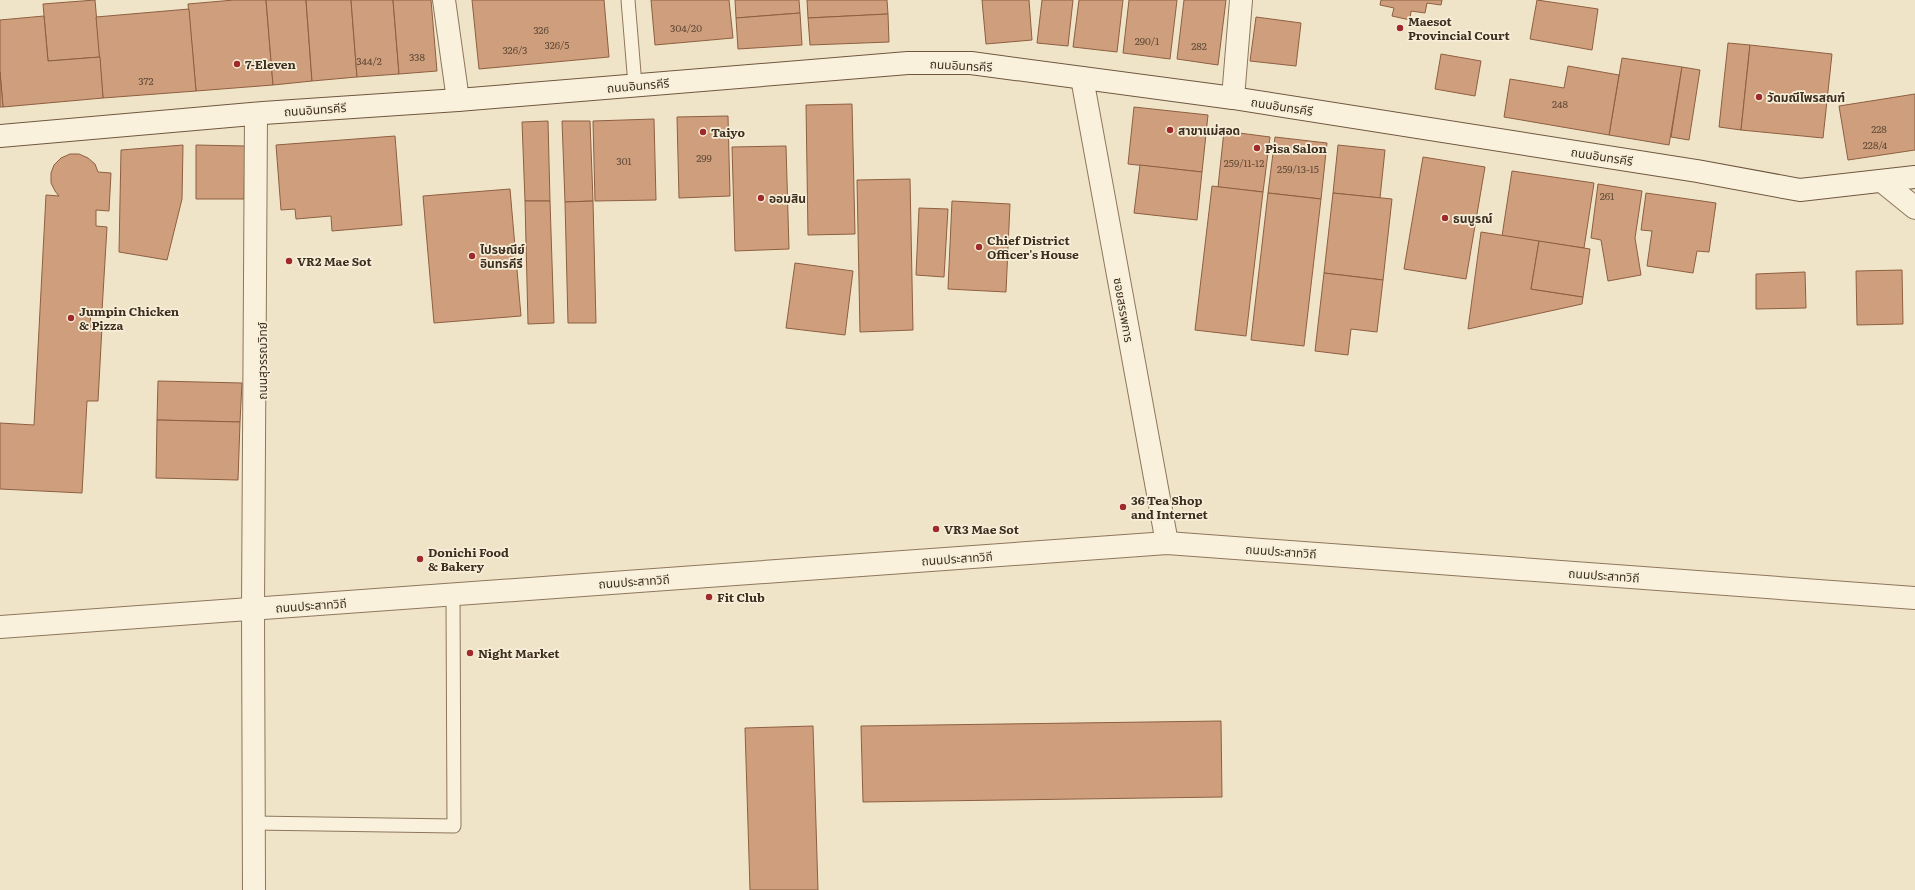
<svg xmlns="http://www.w3.org/2000/svg" width="1915" height="890" viewBox="0 0 1915 890" font-family="Literata,'Noto Sans Thai',serif">
  <style>
    .building { fill: #cf9f7d; stroke: #8d5f41 }
    .lines { fill: none; stroke-linecap: round; stroke-linejoin: round }
    .lane-casing { stroke: #8d765c; stroke-width: 15 }
    .street-casing { stroke: #8d765c; stroke-width: 24 }
    .secondary-casing { stroke: #6f573f; stroke-width: 24 }
    .lane { stroke: #faf1dc; stroke-width: 13 }
    .street { stroke: #faf1dc; stroke-width: 22 }
    .secondary { stroke: #faf1dc; stroke-width: 22 }
    .poi-dot { fill: #9e2a2b; stroke: #f7eed8; stroke-width: 1.5 }
    .labels { text-anchor: middle; dominant-baseline: central; stroke-width: 3.5; stroke-linejoin: round; paint-order: stroke }
    .number-label { font-size: 10px; fill: #624a37 }
    .poi-label { font-size: 12px; font-weight: bold; fill: #3d2e20; stroke: #f7eed8; text-anchor: start }
    .street-label { font-size: 12px; fill: #3d2e20; stroke: #f7eed8 }
  </style>
  <rect width="100%" height="100%" fill="#f0e4c8"/>
  <g class="building">
    <path d="M95 0 100 57 48 61 43 4Z"/>
    <path d="M234 0H266L273 85 196 91 188 4Z"/>
    <path d="M266 0H306L312 81 273 85Z"/>
    <path d="M306 0H351L357 77 312 81Z"/>
    <path d="M351 0H393L399 74 357 77Z"/>
    <path d="M393 0H431L437 71 399 74Z"/>
    <path d="M472 0H604L609 57 479 69Z"/>
    <path d="M651 0H729L733 38 655 45Z"/>
    <path d="M735 0H799L800 13 736 18Z"/>
    <path d="M807 0H887L888 14 808 18Z"/>
    <path d="M982 0H1029L1032 40 986 44Z"/>
    <path d="M1042 0H1073L1068 46 1037 43Z"/>
    <path d="M1079 0H1123L1117 52 1073 47Z"/>
    <path d="M1129 0H1177L1170 59 1123 53Z"/>
    <path d="M1184 0H1226L1218 65 1177 59Z"/>
    <path d="M1381 0H1442L1441 5 1427 3 1425 13 1411 11 1410 20 1392 16 1394 8 1380 5Z"/>
    <path d="M1537 0 1598 9 1592 50 1530 39Z"/>
    <path d="M189 9 196 91 103 98 96 17Z"/>
    <path d="M800 13 802 45 738 49 736 18Z"/>
    <path d="M888 14 889 42 810 45 808 18Z"/>
    <path d="M44 16 48 61 100 57 103 98 3 107 0 72V20Z"/>
    <path d="M1256 17 1301 23 1296 66 1250 61Z"/>
    <path d="M1728 43 1750 45 1741 130 1719 127Z"/>
    <path d="M1750 45 1832 54 1823 138 1741 130Z"/>
    <path d="M1441 54 1481 61 1475 96 1435 89Z"/>
    <path d="M1622 58 1682 67 1669 145 1609 135Z"/>
    <path d="M1568 66 1619 75 1609 135 1504 117 1510 79 1564 88Z"/>
    <path d="M1682 67 1700 70 1689 140 1671 137Z"/>
    <path d="M0 72 3 107H0Z"/>
    <path d="M1915 94V150L1848 160 1839 106Z"/>
    <path d="M852 104 855 234 808 235 806 105Z"/>
    <path d="M1134 107 1208 115 1202 172 1128 164Z"/>
    <path d="M728 116 730 196 679 198 677 117Z"/>
    <path d="M654 119 656 200 595 201 593 121Z"/>
    <path d="M548 121 550 201H525L522 122Z"/>
    <path d="M562 121H590L593 201 565 202Z"/>
    <path d="M1224 131 1270 137 1263 192 1218 187Z"/>
    <path d="M395 136 402 225 332 231 331 216 296 219 295 209 281 210 276 145Z"/>
    <path d="M1275 137 1327 143 1321 199 1268 193Z"/>
    <path d="M183 145 182 199 167 260 119 252 121 150Z"/>
    <path d="M196 145 245 146 244 199H196Z"/>
    <path d="M1338 145 1385 150 1380 198 1333 193Z"/>
    <path d="M786 146 789 249 735 251 732 147Z"/>
    <path d="M70 154H79L88 158 95 164 98 172 111 173 109 211 96 210V226L107 227 102 311H91L90 326 102 327 98 401H87L82 493 0 489V423L34 425 46 195 59 196 55 191 51 183V173L54 165 61 158Z"/>
    <path d="M1423 157 1485 167 1466 279 1404 269Z"/>
    <path d="M1140 165 1202 172 1197 220 1134 213Z"/>
    <path d="M1512 171 1594 183 1584 248 1502 236Z"/>
    <path d="M910 179 913 330 860 332 857 180Z"/>
    <path d="M1598 184 1642 191 1635 238 1641 275 1608 281 1601 240 1591 238Z"/>
    <path d="M1212 186 1263 192 1246 336 1195 330Z"/>
    <path d="M510 189 521 316 434 323 423 196Z"/>
    <path d="M1268 193 1321 199 1304 346 1251 340Z"/>
    <path d="M1333 193 1392 199 1383 280 1324 273Z"/>
    <path d="M1646 193 1716 203 1709 252 1697 251 1693 273 1647 266 1652 231 1641 230Z"/>
    <path d="M525 201H550L554 323 528 324Z"/>
    <path d="M593 201 596 323H568L565 202Z"/>
    <path d="M952 201 1010 204 1006 292 948 289Z"/>
    <path d="M919 208 948 209 944 277 916 275Z"/>
    <path d="M1481 232 1539 241 1531 289 1583 297 1582 304 1468 329Z"/>
    <path d="M1539 241 1590 249 1583 297 1531 289Z"/>
    <path d="M795 263 853 271 845 335 786 328Z"/>
    <path d="M1902 270 1903 324 1857 325 1856 271Z"/>
    <path d="M1805 272 1806 308 1756 309V274Z"/>
    <path d="M1324 273 1383 280 1377 332 1351 329 1348 355 1315 351Z"/>
    <path d="M158 381 242 383 240 422 157 420Z"/>
    <path d="M157 420 240 422 238 480 156 478Z"/>
    <path d="M1221 721 1222 797 863 802 861 726Z"/>
    <path d="M813 726 818 890H750L745 728Z"/>
  </g>
  <g class="lines">
    <defs>
      <g id="lane">
        <path d="M628 0 635 85"/>
        <path d="M254 823 454 826 453 594"/>
      </g>
      <g id="street">
        <path d="M444 0 458 100"/>
        <path d="M1082 78 1167 543"/>
        <path d="M1233 98 1241 0"/>
        <path d="M1883 182 1915 208"/>
        <path d="M0 627 1167 543 1915 598"/>
        <path d="M254 890 253 608 256 114"/>
      </g>
      <path id="secondary" d="M0 136 263 113 458 100 908 63H971L1233 98 1697 171 1800 190 1915 177"/>
    </defs>
    <use href="#lane" class="lane-casing"/>
    <use href="#street" class="street-casing"/>
    <use href="#secondary" class="secondary-casing"/>
    <use href="#lane" class="lane"/>
    <use href="#street" class="street"/>
    <use href="#secondary" class="secondary"/>
  </g>
  <g class="poi-dot">
    <circle cx="1400" cy="28" r="4"/>
    <circle cx="237" cy="64" r="4"/>
    <circle cx="1759" cy="97" r="4"/>
    <circle cx="1170" cy="130" r="4"/>
    <circle cx="703" cy="132" r="4"/>
    <circle cx="1257" cy="148" r="4"/>
    <circle cx="761" cy="198" r="4"/>
    <circle cx="1445" cy="218" r="4"/>
    <circle cx="979" cy="247" r="4"/>
    <circle cx="472" cy="256" r="4"/>
    <circle cx="289" cy="261" r="4"/>
    <circle cx="71" cy="318" r="4"/>
    <circle cx="1123" cy="507" r="4"/>
    <circle cx="936" cy="529" r="4"/>
    <circle cx="420" cy="559" r="4"/>
    <circle cx="709" cy="597" r="4"/>
    <circle cx="470" cy="653" r="4"/>
  </g>
  <g class="labels">
    <g class="number-label">
      <text x="686" y="27">304/20</text>
      <text x="541" y="29">326</text>
      <text x="1147" y="40">290/1</text>
      <text x="557" y="44">326/5</text>
      <text x="1199" y="45">282</text>
      <text x="515" y="49">326/3</text>
      <text x="417" y="56">338</text>
      <text x="369" y="60">344/2</text>
      <text x="146" y="80">372</text>
      <text x="1560" y="103">248</text>
      <text x="1879" y="128">228</text>
      <text x="1875" y="144">228/4</text>
      <text x="704" y="157">299</text>
      <text x="624" y="160">301</text>
      <text x="1244" y="162">259/11-12</text>
      <text x="1298" y="168">259/13-15</text>
      <text x="1607" y="195">261</text>
    </g>
    <g class="poi-label">
      <text x="1408" y="21">Maesot<tspan x="1408" dy="14">Provincial Court</tspan></text>
      <text x="245" y="64">7-Eleven</text>
      <text x="1767" y="97">วัดมณีไพรสณฑ์</text>
      <text x="1178" y="130">สาขาแม่สอด</text>
      <text x="711" y="132">Taiyo</text>
      <text x="1265" y="148">Pisa Salon</text>
      <text x="769" y="198">ออมสิน</text>
      <text x="1453" y="218">ธนบูรณ์</text>
      <text x="987" y="240">Chief District<tspan x="987" dy="14">Officer's House</tspan></text>
      <text x="480" y="249">ไปรษณีย์<tspan x="480" dy="14">อินทรคีรี</tspan></text>
      <text x="297" y="261">VR2 Mae Sot</text>
      <text x="79" y="311">Jumpin Chicken<tspan x="79" dy="14">&amp; Pizza</tspan></text>
      <text x="1131" y="500">36 Tea Shop<tspan x="1131" dy="14">and Internet</tspan></text>
      <text x="944" y="529">VR3 Mae Sot</text>
      <text x="428" y="552">Donichi Food<tspan x="428" dy="14">&amp; Bakery</tspan></text>
      <text x="717" y="597">Fit Club</text>
      <text x="478" y="653">Night Market</text>
    </g>
    <g class="street-label">
      <text transform="translate(961 65) rotate(3)">ถนนอินทรคีรี</text>
      <text transform="translate(638 85) rotate(-5)">ถนนอินทรคีรี</text>
      <text transform="translate(1282 106) rotate(9)">ถนนอินทรคีรี</text>
      <text transform="translate(315 109) rotate(-4)">ถนนอินทรคีรี</text>
      <text transform="translate(1602 156) rotate(9)">ถนนอินทรคีรี</text>
      <text transform="translate(1124 310) rotate(80)">ซอยสรรพการ</text>
      <text transform="translate(262 361) rotate(-90)">ถนนสุวรรณวิทย์</text>
      <text transform="translate(1281 551) rotate(4)">ถนนประสาทวิถี</text>
      <text transform="translate(957 558) rotate(-4)">ถนนประสาทวิถี</text>
      <text transform="translate(1604 575) rotate(4)">ถนนประสาทวิถี</text>
      <text transform="translate(634 581) rotate(-4)">ถนนประสาทวิถี</text>
      <text transform="translate(311 605) rotate(-4)">ถนนประสาทวิถี</text>
    </g>
  </g>
</svg>
